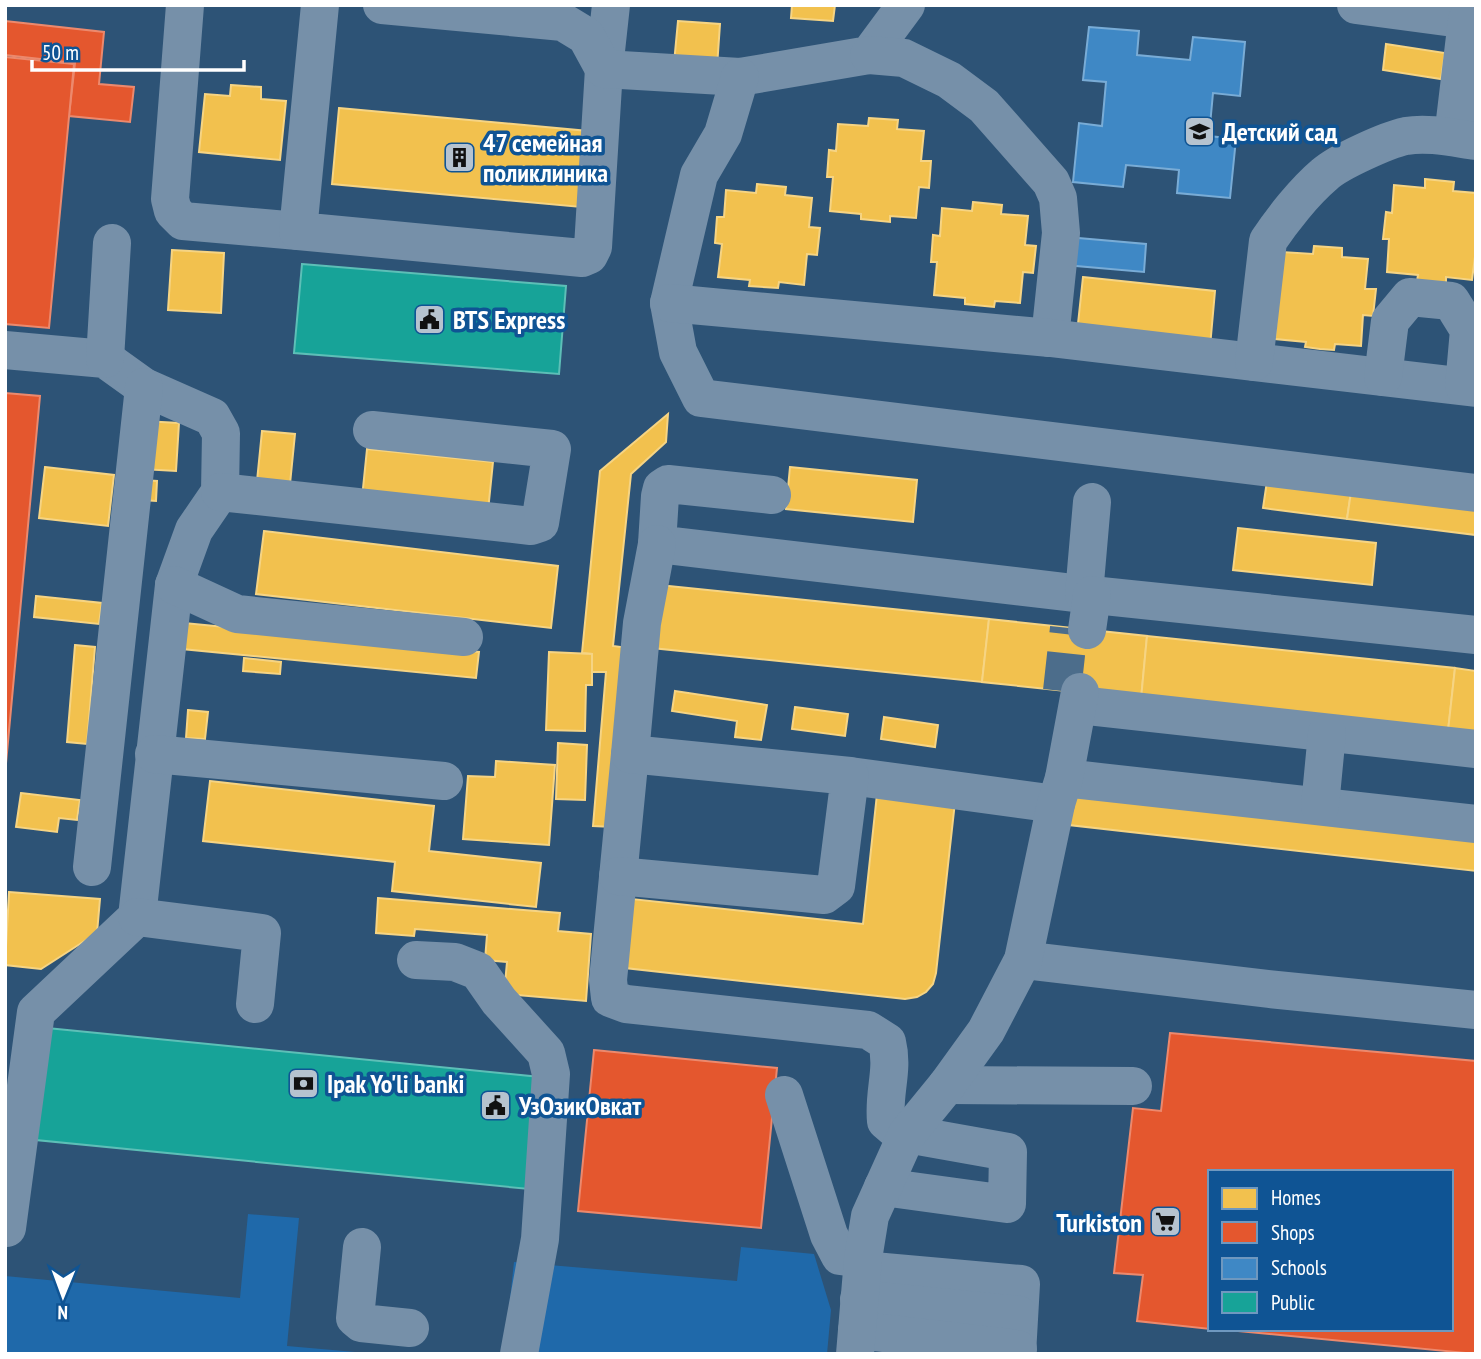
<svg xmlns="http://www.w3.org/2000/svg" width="1481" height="1359" viewBox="0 0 1481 1359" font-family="'PT Sans Narrow',sans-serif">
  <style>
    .green { fill: #1f69aa }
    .homes { fill: #f2c14e; stroke: #f6d483; stroke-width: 2 }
    .shops { fill: #e4572e; stroke: #ec896d; stroke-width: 2 }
    .schools { fill: #3f88c5; stroke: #79acd6; stroke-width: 2 }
    .public { fill: #17a398; stroke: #5dbfb7; stroke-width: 2 }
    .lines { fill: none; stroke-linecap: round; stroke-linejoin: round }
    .minor-tunnel { stroke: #4c6d8b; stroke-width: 38; stroke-dasharray: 38 19; stroke-linecap: butt }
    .minor { stroke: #7690a9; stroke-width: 38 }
    .labels { text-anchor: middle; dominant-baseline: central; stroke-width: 7; stroke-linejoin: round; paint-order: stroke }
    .poi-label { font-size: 26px; font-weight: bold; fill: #fff; stroke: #0f5494; text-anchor: start }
  </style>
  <rect width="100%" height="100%" fill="#2d5376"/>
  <g class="green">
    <path d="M248 1214 299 1218 287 1346 378 1354H5V1276L240 1298Z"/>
    <path d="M741 1247 814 1254 831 1310 827 1354H504L514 1262 737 1281Z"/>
  </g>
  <g class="homes">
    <path d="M792 5H835L833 21 791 18Z"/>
    <path d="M678 21 720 24 717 67 674 63Z"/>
    <path d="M1386 44 1445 53 1441 79 1383 70Z"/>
    <path d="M231 85 261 87V99L286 101 280 160 199 152 205 94 230 96Z"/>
    <path d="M339 108 588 131 581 207 332 184Z"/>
    <path d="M869 118 898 120 897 129 924 131 921 161H931L929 188 919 187 916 218 890 216V222L861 219V214L830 211 833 177H827L829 150 836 151 838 124 868 126Z"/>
    <path d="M1425 179 1454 182 1453 191 1476 193V249L1472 280 1446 277V284L1417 281 1418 275 1387 272 1389 239H1383L1386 212 1392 213 1394 185 1425 188Z"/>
    <path d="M757 184 786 187 785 195 812 198 809 227 820 228 817 255 807 254 804 285 779 282 778 288 749 286 750 280 718 277 722 244 715 243 717 217H724L726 190 756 193Z"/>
    <path d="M973 202 1002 205 1001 214 1028 216 1025 245 1036 246 1033 273 1023 272 1020 303 995 301 994 307 965 304V298L934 295 937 262H931L933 235 940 236 942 208 972 211Z"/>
    <path d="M1314 246 1342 248V257L1368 259 1365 289H1376L1373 316 1363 315 1361 346 1335 344 1334 350 1320 349 1305 347 1306 342 1275 339 1282 252 1313 254Z"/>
    <path d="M172 250 224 253 221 313 168 310Z"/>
    <path d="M1083 277 1215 291 1210 347 1077 333Z"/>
    <path d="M668 414 666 442 631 474 613 646 629 648 613 827 593 826 606 672H592V654L582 653 600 471Z"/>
    <path d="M143 421 179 423 176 471 142 469Z"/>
    <path d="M262 431 295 434 290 484 257 481Z"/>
    <path d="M367 449 493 462 488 511 362 498Z"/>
    <path d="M45 467 114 475 108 526 39 518Z"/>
    <path d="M790 467 917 480 913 522 786 509Z"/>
    <path d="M143 480 157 481 156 501 142 500Z"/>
    <path d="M1267 481 1351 492 1347 519 1263 508Z"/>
    <path d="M1351 492 1476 507V535L1347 519Z"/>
    <path d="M1238 528 1376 543 1372 585 1233 570Z"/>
    <path d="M264 531 558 566 551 628 256 594Z"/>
    <path d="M659 585 989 619 982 682 652 648Z"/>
    <path d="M36 596 102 603 99 624 34 617Z"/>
    <path d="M989 619 1147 636 1141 699 982 682Z"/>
    <path d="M184 623 479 652 476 678 182 649Z"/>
    <path d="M1147 636 1455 668 1448 731 1141 699Z"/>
    <path d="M75 645 95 647 87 744 67 742Z"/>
    <path d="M549 652 592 654V685H586L585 731 546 730Z"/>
    <path d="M244 658 281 662 280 674 243 671Z"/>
    <path d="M1455 668 1476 671V734L1448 731Z"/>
    <path d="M675 691 767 705 761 740 735 737 737 721 672 711Z"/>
    <path d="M795 707 848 714 845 736 792 729Z"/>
    <path d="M188 710 208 712 205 739 186 738Z"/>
    <path d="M884 717 938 725 935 747 881 739Z"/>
    <path d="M558 743 587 745 585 800 556 799Z"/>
    <path d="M496 761 555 765 549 845 463 839 468 776 495 777Z"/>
    <path d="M210 781 434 806 429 851 541 863 536 907 392 891 395 862 203 841Z"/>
    <path d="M1074 788 1476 833V871L1069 825Z"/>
    <path d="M21 793 80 800 77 820 59 818 57 832 16 827Z"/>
    <path d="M877 794 955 802 936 973 933 984 926 992 917 997 905 999 625 968 632 899 863 924Z"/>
    <path d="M9 892 100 899 97 933 41 969 5 965Z"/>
    <path d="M378 898 560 913 558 931 591 934 586 1001 504 994 507 962 485 960 487 935 415 929 414 936 376 933Z"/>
  </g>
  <g class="shops">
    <path d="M5 21 104 32 99 84 134 87 130 122 69 116 75 63 5 55Z"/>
    <path d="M5 57 74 64 49 328 5 324Z"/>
    <path d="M5 393 40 396 5 774Z"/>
    <path d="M1170 1033 1476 1061V1354L1217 1329H1451V1172H1210V1329L1137 1321 1143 1275 1114 1273 1133 1108 1161 1111Z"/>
    <path d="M594 1050 777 1068 761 1228 578 1211Z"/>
  </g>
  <g class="schools">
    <path d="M1089 27 1139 31 1137 55 1190 60 1193 37 1245 42 1240 96 1213 93 1209 136 1236 139 1230 198 1177 193 1179 170 1126 165 1123 187 1073 182 1079 123 1102 126 1106 82 1083 80Z"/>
    <path d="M1067 237 1146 244 1144 272 1065 265Z"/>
  </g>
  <g class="public">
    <path d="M302 264 566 286 559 374 294 353Z"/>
    <path d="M47 1028 540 1077 529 1189 36 1140Z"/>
  </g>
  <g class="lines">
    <path class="minor-tunnel" d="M1062 691 1069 628"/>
    <g class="minor">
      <path d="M185 5 170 199 173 211 183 221 298 231"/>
      <path d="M320 5 298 231 582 258 589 255 593 247 604 69 611 5"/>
      <path d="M382 5 563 22 586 36 604 69 740 77 869 55 906 5"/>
      <path d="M1356 5 1476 21"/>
      <path d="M869 55 904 58 949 80 984 106 1051 182 1058 198 1061 233 1050 338"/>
      <path d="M740 77 723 134 699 175 669 303 678 352 701 398 1476 493"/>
      <path d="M1453 137 1467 20"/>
      <path d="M669 303 1050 338 1476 388"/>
      <path d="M5 350 105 359 144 387 212 417 221 433 220 492 194 530 174 585 137 917 36 1012 7 1228"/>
      <path d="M105 359 112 243"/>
      <path d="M1254 362 1268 241C1282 220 1304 192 1324 175 1338 162 1387 140 1406 136 1428 132 1454 138 1476 141"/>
      <path d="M1383 377 1390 321 1410 297 1451 301 1469 330 1464 386"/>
      <path d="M220 492 531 526 540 523 552 449 372 430"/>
      <path d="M772 495 668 484 662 488 660 496 657 544 1074 593 1476 635"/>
      <path d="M174 585 237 614 464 637"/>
      <path d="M1084 594 1092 502"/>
      <path d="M1087 630 1092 595"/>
      <path d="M1079 705 1476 749"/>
      <path d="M154 754 444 781"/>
      <path d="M630 754 608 980 610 998 626 1004 868 1030 887 1042C894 1071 883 1092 886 1121L893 1127 907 1134 1008 1152 1007 1204 883 1187"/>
      <path d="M850 776 1056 804"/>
      <path d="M1064 778 1476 824"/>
      <path d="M1320 806 1327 733"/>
      <path d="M92 867 144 387"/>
      <path d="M618 876 824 895 836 886 850 776 630 754 642 623 657 544"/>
      <path d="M137 917 262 933 255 1004"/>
      <path d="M416 960 455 962 478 971 499 1001 546 1053 551 1074 540 1239 519 1354"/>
      <path d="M1023 960 1269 989 1476 1010"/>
      <path d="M947 1085 1133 1086"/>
      <path d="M784 1095 829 1235 840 1256 863 1259"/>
      <path d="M362 1247 355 1318 361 1323 410 1328"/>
      <path d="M862 1270 1021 1284 1017 1354"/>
      <path d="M859 1299 1019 1315"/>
      <path d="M857 1330 1018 1349"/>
      <path d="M855 1354 863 1259 870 1216 907 1134 947 1085 986 1031 1023 960 1056 804 1064 778 1080 692"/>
    </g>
  </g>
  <defs>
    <symbol id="school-square" viewBox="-11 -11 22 22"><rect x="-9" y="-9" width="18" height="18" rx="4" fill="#b6c3cf" stroke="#0f5494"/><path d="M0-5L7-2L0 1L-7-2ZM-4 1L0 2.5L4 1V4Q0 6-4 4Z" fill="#111"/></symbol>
    <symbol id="building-square" viewBox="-11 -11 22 22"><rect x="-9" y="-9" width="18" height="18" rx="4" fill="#b6c3cf" stroke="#0f5494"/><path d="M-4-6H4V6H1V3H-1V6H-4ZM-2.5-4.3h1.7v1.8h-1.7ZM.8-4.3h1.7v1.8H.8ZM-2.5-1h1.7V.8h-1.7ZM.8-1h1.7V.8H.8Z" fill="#111"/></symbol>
    <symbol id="civic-square" viewBox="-11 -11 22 22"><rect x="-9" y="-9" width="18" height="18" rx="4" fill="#b6c3cf" stroke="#0f5494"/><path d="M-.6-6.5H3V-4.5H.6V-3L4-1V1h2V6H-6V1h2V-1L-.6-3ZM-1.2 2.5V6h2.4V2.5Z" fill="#111"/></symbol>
    <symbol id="bank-square" viewBox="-11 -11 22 22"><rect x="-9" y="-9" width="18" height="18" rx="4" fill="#b6c3cf" stroke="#0f5494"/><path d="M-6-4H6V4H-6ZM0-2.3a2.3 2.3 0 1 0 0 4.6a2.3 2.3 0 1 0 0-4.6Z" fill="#111"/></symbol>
    <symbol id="supermarket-square" viewBox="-11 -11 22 22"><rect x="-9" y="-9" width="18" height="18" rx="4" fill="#b6c3cf" stroke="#0f5494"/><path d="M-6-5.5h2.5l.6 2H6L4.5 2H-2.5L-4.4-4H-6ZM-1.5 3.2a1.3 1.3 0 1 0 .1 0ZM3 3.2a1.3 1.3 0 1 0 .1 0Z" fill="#111"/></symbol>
  </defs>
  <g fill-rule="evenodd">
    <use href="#school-square" x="1182" y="114" width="35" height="35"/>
    <use href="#building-square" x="442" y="140" width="35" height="35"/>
    <use href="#civic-square" x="412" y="302" width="35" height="35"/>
    <use href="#bank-square" x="286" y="1066" width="35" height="35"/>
    <use href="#civic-square" x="478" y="1088" width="35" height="35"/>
    <use href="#supermarket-square" x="1148" y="1204" width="35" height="35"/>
  </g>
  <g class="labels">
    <g class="poi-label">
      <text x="1222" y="131">Детский сад</text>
      <text x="483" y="142">47 семейная<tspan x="483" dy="30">поликлиника</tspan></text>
      <text x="453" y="319">BTS Express</text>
      <text x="327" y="1083">Ipak Yo'li banki</text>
      <text x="519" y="1105">УзОзикОвкат</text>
      <text x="1142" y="1222" text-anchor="end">Turkiston</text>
    </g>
  </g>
  <rect width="1481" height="1359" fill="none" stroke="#ffffff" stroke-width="14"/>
  <rect x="1208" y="1170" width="245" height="161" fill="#0f5494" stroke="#6f98bf" stroke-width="2"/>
  <rect x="1222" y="1188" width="35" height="21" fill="#f2c14e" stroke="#6f98bf" stroke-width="2"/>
  <text x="1271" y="1205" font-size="21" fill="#ffffff">Homes</text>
  <rect x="1222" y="1222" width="35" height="21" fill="#e4572e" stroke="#6f98bf" stroke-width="2"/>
  <text x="1271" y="1240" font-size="21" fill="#ffffff">Shops</text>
  <rect x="1222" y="1258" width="35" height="21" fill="#3f88c5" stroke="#6f98bf" stroke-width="2"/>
  <text x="1271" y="1275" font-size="21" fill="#ffffff">Schools</text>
  <rect x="1222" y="1292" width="35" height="21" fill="#17a398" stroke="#6f98bf" stroke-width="2"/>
  <text x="1271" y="1310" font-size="21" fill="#ffffff">Public</text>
  <g transform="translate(63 1296) rotate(181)" stroke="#0f5494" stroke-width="5" paint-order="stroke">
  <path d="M0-5L12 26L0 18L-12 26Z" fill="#ffffff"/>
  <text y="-10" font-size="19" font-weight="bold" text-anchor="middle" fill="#ffffff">N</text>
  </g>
  <path d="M32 60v10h212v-10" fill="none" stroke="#ffffff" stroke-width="3.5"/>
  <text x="42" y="60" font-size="21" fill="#ffffff" stroke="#0f5494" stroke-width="5" paint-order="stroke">50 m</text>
</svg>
